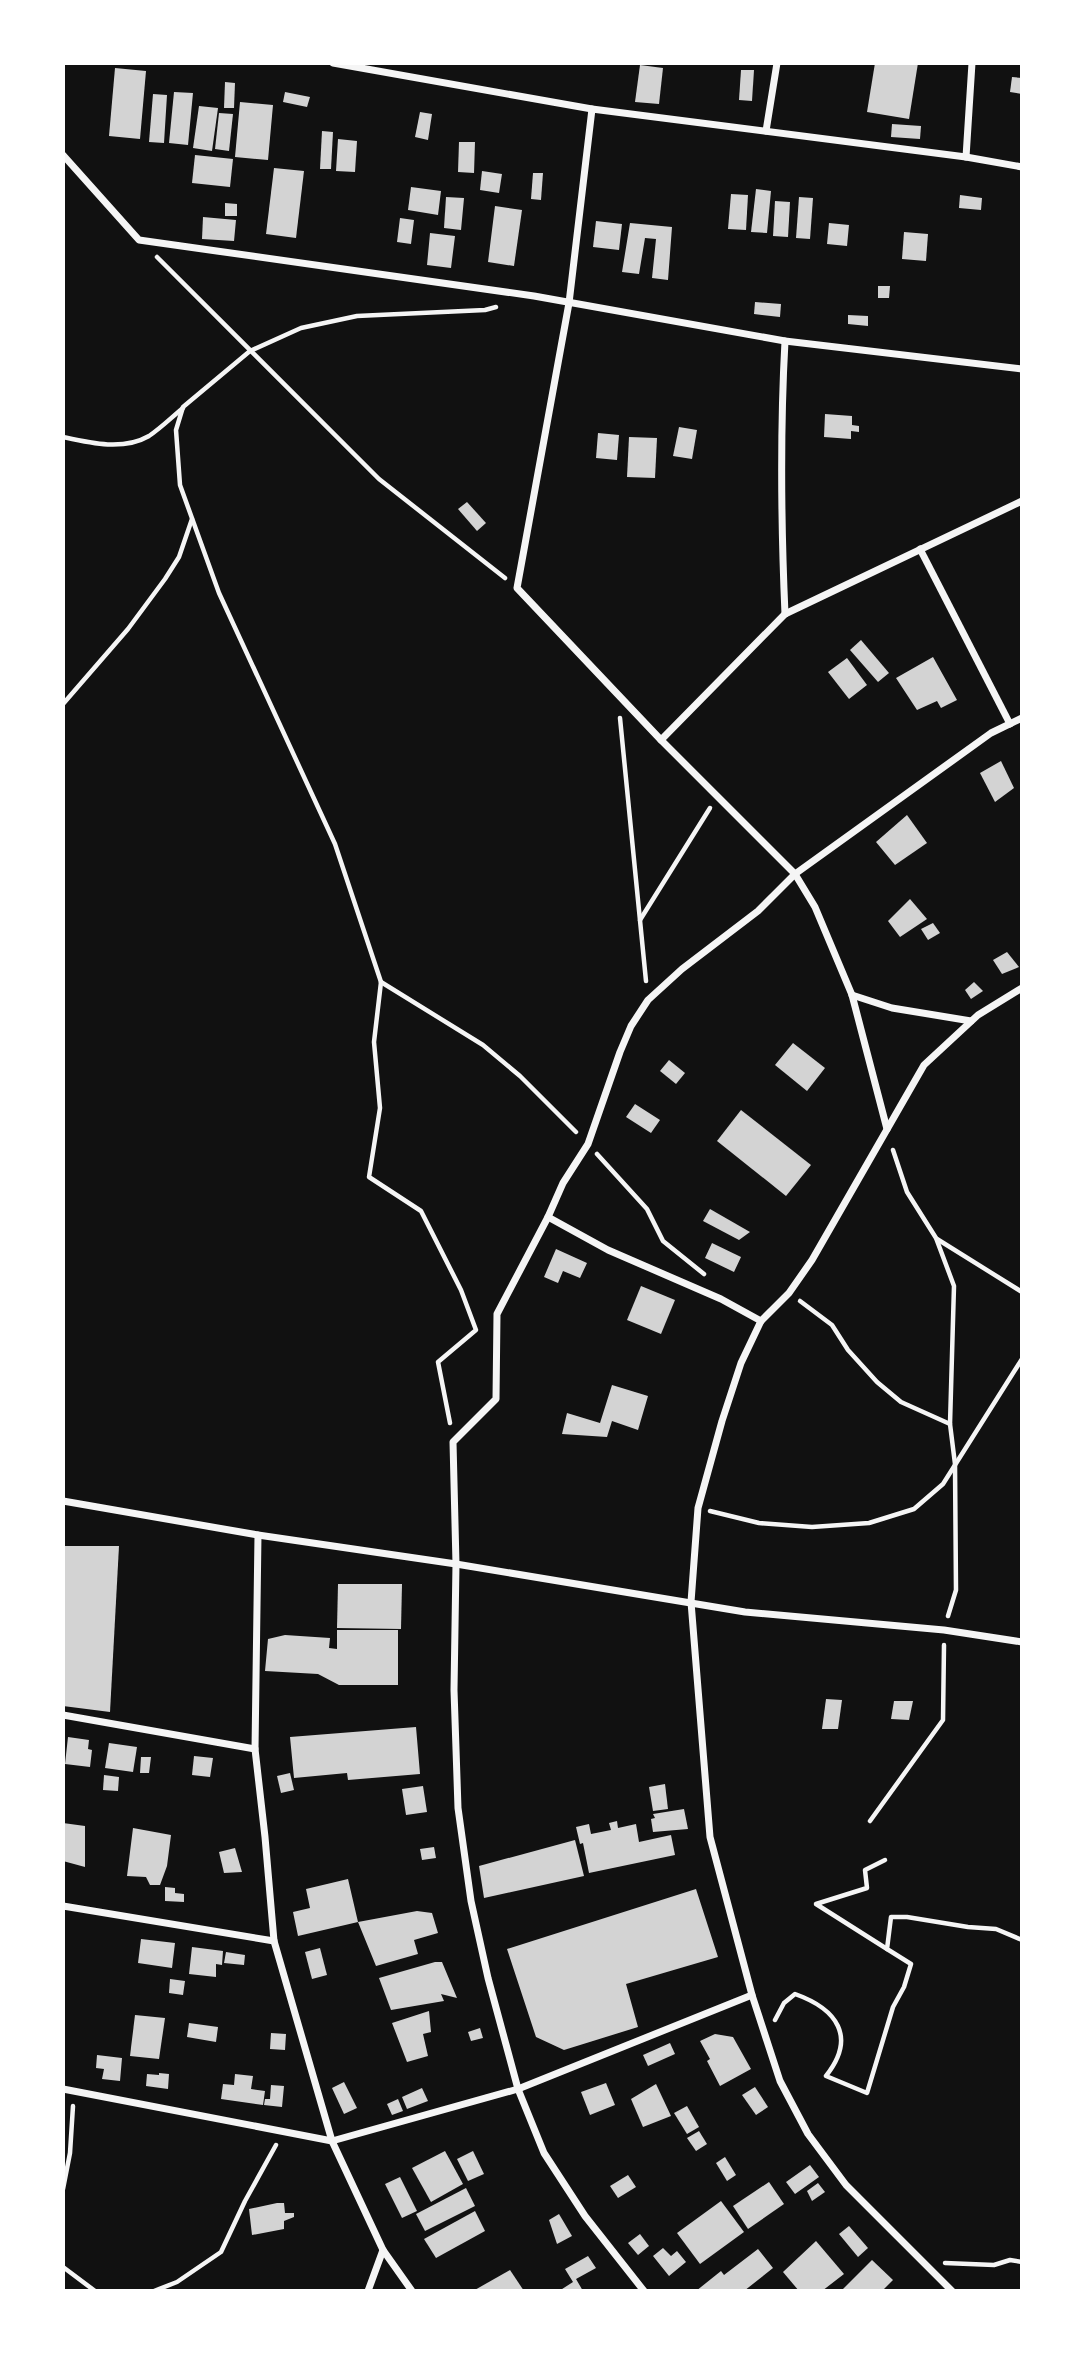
<svg xmlns="http://www.w3.org/2000/svg" width="1085" height="2354" viewBox="0 0 1085 2354" font-family="'Golos Text',sans-serif">
  <style>
    .building { fill: #d3d3d3 }
    .lines { fill: none; stroke-linecap: round; stroke-linejoin: round }
    .path { stroke: #f5f5f5; stroke-width: 4.5 }
    .minor { stroke: #f5f5f5; stroke-width: 7 }
  </style>
  <rect width="100%" height="100%" fill="#111"/>
  <g class="building">
    <path d="M875 63H918L909 119 867 112Z"/>
    <path d="M640 65 663 68 659 104 635 102Z"/>
    <path d="M115 68 146 71 140 139 109 136Z"/>
    <path d="M741 70H754L752 101 739 100Z"/>
    <path d="M1012 77 1022 78V94L1010 92Z"/>
    <path d="M225 82 235 83 234 108H224Z"/>
    <path d="M174 92 193 93 188 145 169 143Z"/>
    <path d="M285 92 310 97 307 107 283 102Z"/>
    <path d="M153 94 167 95 164 143 149 142Z"/>
    <path d="M240 102 273 105 268 160 235 157Z"/>
    <path d="M199 106 218 108 212 151 193 148Z"/>
    <path d="M420 112 432 114 428 140 415 137Z"/>
    <path d="M219 113 233 114 229 151 215 149Z"/>
    <path d="M892 124 921 126 920 139 891 137Z"/>
    <path d="M322 131 333 132 331 169H320Z"/>
    <path d="M338 139 357 141 355 172 336 171Z"/>
    <path d="M459 142H475L474 173 458 172Z"/>
    <path d="M195 155 233 159 230 187 192 183Z"/>
    <path d="M274 168 304 171 296 238 266 234Z"/>
    <path d="M482 171 502 174 499 193 480 190Z"/>
    <path d="M533 173H543L541 200 531 199Z"/>
    <path d="M411 187 441 191 438 215 408 210Z"/>
    <path d="M756 189 771 191 767 233 751 232Z"/>
    <path d="M731 194 748 195 746 230 728 229Z"/>
    <path d="M960 195 982 198 981 210 959 208Z"/>
    <path d="M446 197 464 198 461 230 444 228Z"/>
    <path d="M799 197 813 198 810 239 796 238Z"/>
    <path d="M775 201 790 202 788 237 773 236Z"/>
    <path d="M225 203 237 204V216H225Z"/>
    <path d="M495 206 522 210 514 266 488 262Z"/>
    <path d="M203 217 236 220 234 241 202 239Z"/>
    <path d="M400 218 414 220 411 244 397 242Z"/>
    <path d="M596 221 622 224 619 250 593 247Z"/>
    <path d="M630 223 672 227 668 280 652 278 656 239 645 238 639 274 622 272Z"/>
    <path d="M829 223 849 225 847 246 827 244Z"/>
    <path d="M904 232 928 234 926 261 902 259Z"/>
    <path d="M430 233 455 236 451 268 427 265Z"/>
    <path d="M878 286H890L889 298H878Z"/>
    <path d="M755 302 781 304 780 317 754 314Z"/>
    <path d="M848 315 868 316V326L848 324Z"/>
    <path d="M825 414 852 416V425L859 426V432L851 431V439L824 437Z"/>
    <path d="M679 427 697 430 692 459 673 456Z"/>
    <path d="M598 433 619 435 617 460 596 458Z"/>
    <path d="M629 437 657 438 655 478 627 477Z"/>
    <path d="M467 502 486 523 477 531 458 509Z"/>
    <path d="M861 640 889 673 878 682 850 650Z"/>
    <path d="M933 657 957 700 941 708 937 701 917 710 896 678Z"/>
    <path d="M847 658 867 685 849 699 828 672Z"/>
    <path d="M1001 761 1014 788 995 802 980 773Z"/>
    <path d="M907 815 927 843 895 865 876 842Z"/>
    <path d="M910 899 927 919 900 937 888 921Z"/>
    <path d="M933 923 940 933 928 940 921 929Z"/>
    <path d="M1007 952 1019 967 1002 974 993 960Z"/>
    <path d="M974 982 983 991 971 999 965 990Z"/>
    <path d="M793 1043 825 1068 807 1091 775 1065Z"/>
    <path d="M669 1060 685 1073 676 1084 660 1071Z"/>
    <path d="M635 1104 660 1120 651 1133 626 1117Z"/>
    <path d="M741 1110 811 1165 786 1196 717 1141Z"/>
    <path d="M710 1209 750 1232 739 1240 703 1221Z"/>
    <path d="M712 1243 741 1257 734 1272 705 1258Z"/>
    <path d="M556 1249 587 1263 580 1278 563 1271 558 1283 544 1277Z"/>
    <path d="M641 1286 675 1300 661 1334 627 1320Z"/>
    <path d="M612 1385 648 1396 638 1430 612 1421 607 1437 562 1434 567 1413 600 1423Z"/>
    <path d="M63 1546H119L110 1712 63 1706Z"/>
    <path d="M338 1584H402L401 1629 337 1628Z"/>
    <path d="M337 1630H398V1685H339L318 1674 265 1671 268 1639 285 1635 330 1638 329 1648 337 1649Z"/>
    <path d="M826 1699 842 1700 838 1729H822Z"/>
    <path d="M894 1701H913L909 1720 891 1719Z"/>
    <path d="M416 1727 420 1774 348 1780 347 1773 294 1778 290 1737Z"/>
    <path d="M68 1737 89 1740 88 1749 92 1750 90 1767 65 1764Z"/>
    <path d="M109 1743 137 1747 133 1772 105 1768Z"/>
    <path d="M194 1756 213 1758 210 1777 192 1775Z"/>
    <path d="M141 1757H151L149 1773H140Z"/>
    <path d="M290 1773 294 1790 281 1793 277 1776Z"/>
    <path d="M104 1775 119 1777 118 1791 103 1790Z"/>
    <path d="M665 1784 668 1809 653 1811 649 1787Z"/>
    <path d="M423 1786 427 1812 406 1815 402 1789Z"/>
    <path d="M684 1809 688 1829 653 1832 651 1819 655 1818 653 1814Z"/>
    <path d="M617 1821 618 1828 636 1824 639 1842 671 1835 675 1855 589 1873 583 1843 580 1844 576 1827 589 1824 591 1834 611 1830 609 1823Z"/>
    <path d="M63 1823 85 1826V1867L63 1861Z"/>
    <path d="M133 1828 171 1835 167 1866 160 1885H150L146 1877 127 1876Z"/>
    <path d="M575 1840 584 1876 484 1898 479 1866Z"/>
    <path d="M434 1847 436 1858 422 1860 420 1849Z"/>
    <path d="M235 1848 242 1872 224 1873 219 1852Z"/>
    <path d="M348 1879 358 1922 298 1936 293 1912 310 1908 306 1889Z"/>
    <path d="M165 1887 175 1888V1893L184 1894V1902L165 1901Z"/>
    <path d="M696 1889 718 1957 626 1984 638 2027 564 2050 536 2037 507 1949Z"/>
    <path d="M417 1911 432 1913 438 1933 414 1940 418 1954 376 1966 358 1922Z"/>
    <path d="M141 1939 175 1943 172 1968 138 1963Z"/>
    <path d="M192 1947 223 1951 222 1965 216 1964V1977L189 1974Z"/>
    <path d="M320 1948 327 1975 312 1979 305 1952Z"/>
    <path d="M226 1952 245 1955 244 1965 224 1963Z"/>
    <path d="M435 1962H442L457 1998 441 1994 444 2001 391 2010 379 1978Z"/>
    <path d="M170 1979 185 1981 183 1995 169 1993Z"/>
    <path d="M429 2011 431 2032 423 2034 428 2056 407 2062 392 2023Z"/>
    <path d="M135 2015 165 2018 159 2059 130 2056Z"/>
    <path d="M189 2023 218 2027 216 2042 187 2037Z"/>
    <path d="M480 2028 483 2038 471 2041 468 2032Z"/>
    <path d="M271 2033 286 2034 285 2050 270 2049Z"/>
    <path d="M715 2034 733 2037 751 2069 720 2086 707 2061 710 2059 700 2041Z"/>
    <path d="M670 2043 675 2054 648 2066 643 2055Z"/>
    <path d="M97 2055 122 2058 120 2081 102 2079 104 2069 96 2068Z"/>
    <path d="M159 2073 169 2074 168 2089 146 2086 147 2074 159 2075Z"/>
    <path d="M235 2074 253 2076 251 2089 265 2091 263 2105 221 2099 223 2084 234 2085Z"/>
    <path d="M344 2082 357 2108 344 2114 332 2088Z"/>
    <path d="M606 2083 615 2105 590 2115 581 2092Z"/>
    <path d="M656 2084 671 2116 643 2127 631 2099Z"/>
    <path d="M271 2085 284 2086 282 2107 264 2105 265 2099H270Z"/>
    <path d="M755 2087 768 2107 756 2115 742 2095Z"/>
    <path d="M422 2088 428 2101 407 2109 402 2097Z"/>
    <path d="M398 2099 403 2111 392 2115 387 2104Z"/>
    <path d="M687 2106 699 2127 687 2134 674 2113Z"/>
    <path d="M699 2131 707 2144 696 2151 687 2138Z"/>
    <path d="M445 2151 463 2184 431 2202 412 2168Z"/>
    <path d="M473 2151 484 2174 468 2181 457 2159Z"/>
    <path d="M725 2157 736 2175 727 2181 716 2163Z"/>
    <path d="M810 2165 819 2177 795 2194 786 2182Z"/>
    <path d="M628 2175 636 2187 618 2198 610 2186Z"/>
    <path d="M400 2177 417 2211 402 2218 385 2184Z"/>
    <path d="M769 2182 784 2204 748 2229 733 2206Z"/>
    <path d="M818 2183 825 2192 812 2201 807 2191Z"/>
    <path d="M466 2188 475 2206 425 2231 416 2214Z"/>
    <path d="M721 2201 744 2232 700 2264 677 2233Z"/>
    <path d="M277 2203H284L285 2213H294V2217L284 2221V2229L252 2235 249 2209Z"/>
    <path d="M475 2211 485 2231 436 2258 424 2239Z"/>
    <path d="M559 2214 572 2236 557 2244 549 2220Z"/>
    <path d="M849 2226 868 2248 858 2257 839 2234Z"/>
    <path d="M640 2234 649 2246 638 2255 628 2243Z"/>
    <path d="M816 2241 844 2274 822 2291H799L783 2272Z"/>
    <path d="M663 2248 671 2256 677 2251 686 2262 669 2276 653 2256Z"/>
    <path d="M758 2249 773 2268 744 2291H696L721 2271 724 2275Z"/>
    <path d="M588 2256 596 2268 576 2279 583 2291H559L573 2282 565 2269Z"/>
    <path d="M872 2260 893 2280 882 2291H841Z"/>
    <path d="M510 2270 524 2291H473Z"/>
  </g>
  <g class="lines">
    <g class="path">
      <path d="M157 257 379 479 505 578"/>
      <path d="M63 437C90 443 123 451 149 436 161 428 172 417 183 408"/>
      <path d="M63 704 128 629 165 579 179 557 192 519"/>
      <path d="M620 718 646 981"/>
      <path d="M640 920 710 808"/>
      <path d="M381 982 483 1045 520 1076 576 1132"/>
      <path d="M893 1150 907 1192 936 1238 954 1286 950 1424 955 1464 956 1590 948 1616"/>
      <path d="M597 1154 647 1209 663 1241 704 1274"/>
      <path d="M937 1239 1022 1292"/>
      <path d="M800 1301 832 1325 848 1350 877 1382 901 1402 950 1424"/>
      <path d="M450 1423 438 1362 476 1330 461 1290 421 1211 369 1177 380 1108 374 1042 381 982 335 844 219 593 180 485 176 430 183 407 250 351 301 328 357 316 485 310 496 307"/>
      <path d="M710 1511 759 1523 812 1527 869 1523 914 1509 943 1484 1022 1359"/>
      <path d="M870 1821 943 1720 944 1645"/>
      <path d="M885 1860 865 1870 867 1888 816 1904 887 1949"/>
      <path d="M775 2020 784 2003 795 1994C837 2009 857 2037 826 2076L867 2093 893 2007 904 1987 911 1964 887 1949 891 1917H907L968 1927 996 1929 1022 1940"/>
      <path d="M63 2189 70 2153 73 2106"/>
      <path d="M945 2263 994 2265 1010 2260 1022 2262"/>
      <path d="M63 2267 95 2291"/>
      <path d="M154 2291 177 2282 221 2252 245 2201 276 2145"/>
    </g>
    <g class="minor">
      <path d="M333 63 592 109 966 157 1022 167"/>
      <path d="M592 109 569 303 517 588 661 740 795 874 815 907 852 995 887 1129"/>
      <path d="M766 131 777 63"/>
      <path d="M63 155 139 240 534 296 785 341 1022 369"/>
      <path d="M966 157 972 63"/>
      <path d="M920 549 1010 724"/>
      <path d="M785 614C781 523 780 432 785 341"/>
      <path d="M661 740 785 614 1022 501"/>
      <path d="M852 995 892 1008 971 1021"/>
      <path d="M548 1217 608 1250 721 1299 761 1321"/>
      <path d="M63 1501 258 1535 456 1564 745 1612 944 1630 1022 1642"/>
      <path d="M258 1535 255 1749 265 1837 274 1941 332 2141 383 2250 412 2291"/>
      <path d="M63 1715 255 1749"/>
      <path d="M63 1906 274 1941"/>
      <path d="M63 2089 332 2141 518 2089 752 1995"/>
      <path d="M368 2291 383 2250"/>
      <path d="M644 2291 585 2216 544 2153 518 2089 488 1978 471 1901 458 1808 454 1690 456 1564 453 1442 496 1399 497 1314 548 1217 563 1183 588 1144 620 1052 631 1026 648 1000 682 969 758 911 795 874 991 733 1022 718"/>
      <path d="M952 2291 846 2185 808 2134 780 2081 752 1995 710 1837 691 1602 698 1508 722 1421 741 1363 761 1321 789 1293 812 1260 924 1065 978 1015 1022 988"/>
    </g>
  </g>
  <rect width="1085" height="2354" fill="none" stroke="#ffffff" stroke-width="130"/>
</svg>
